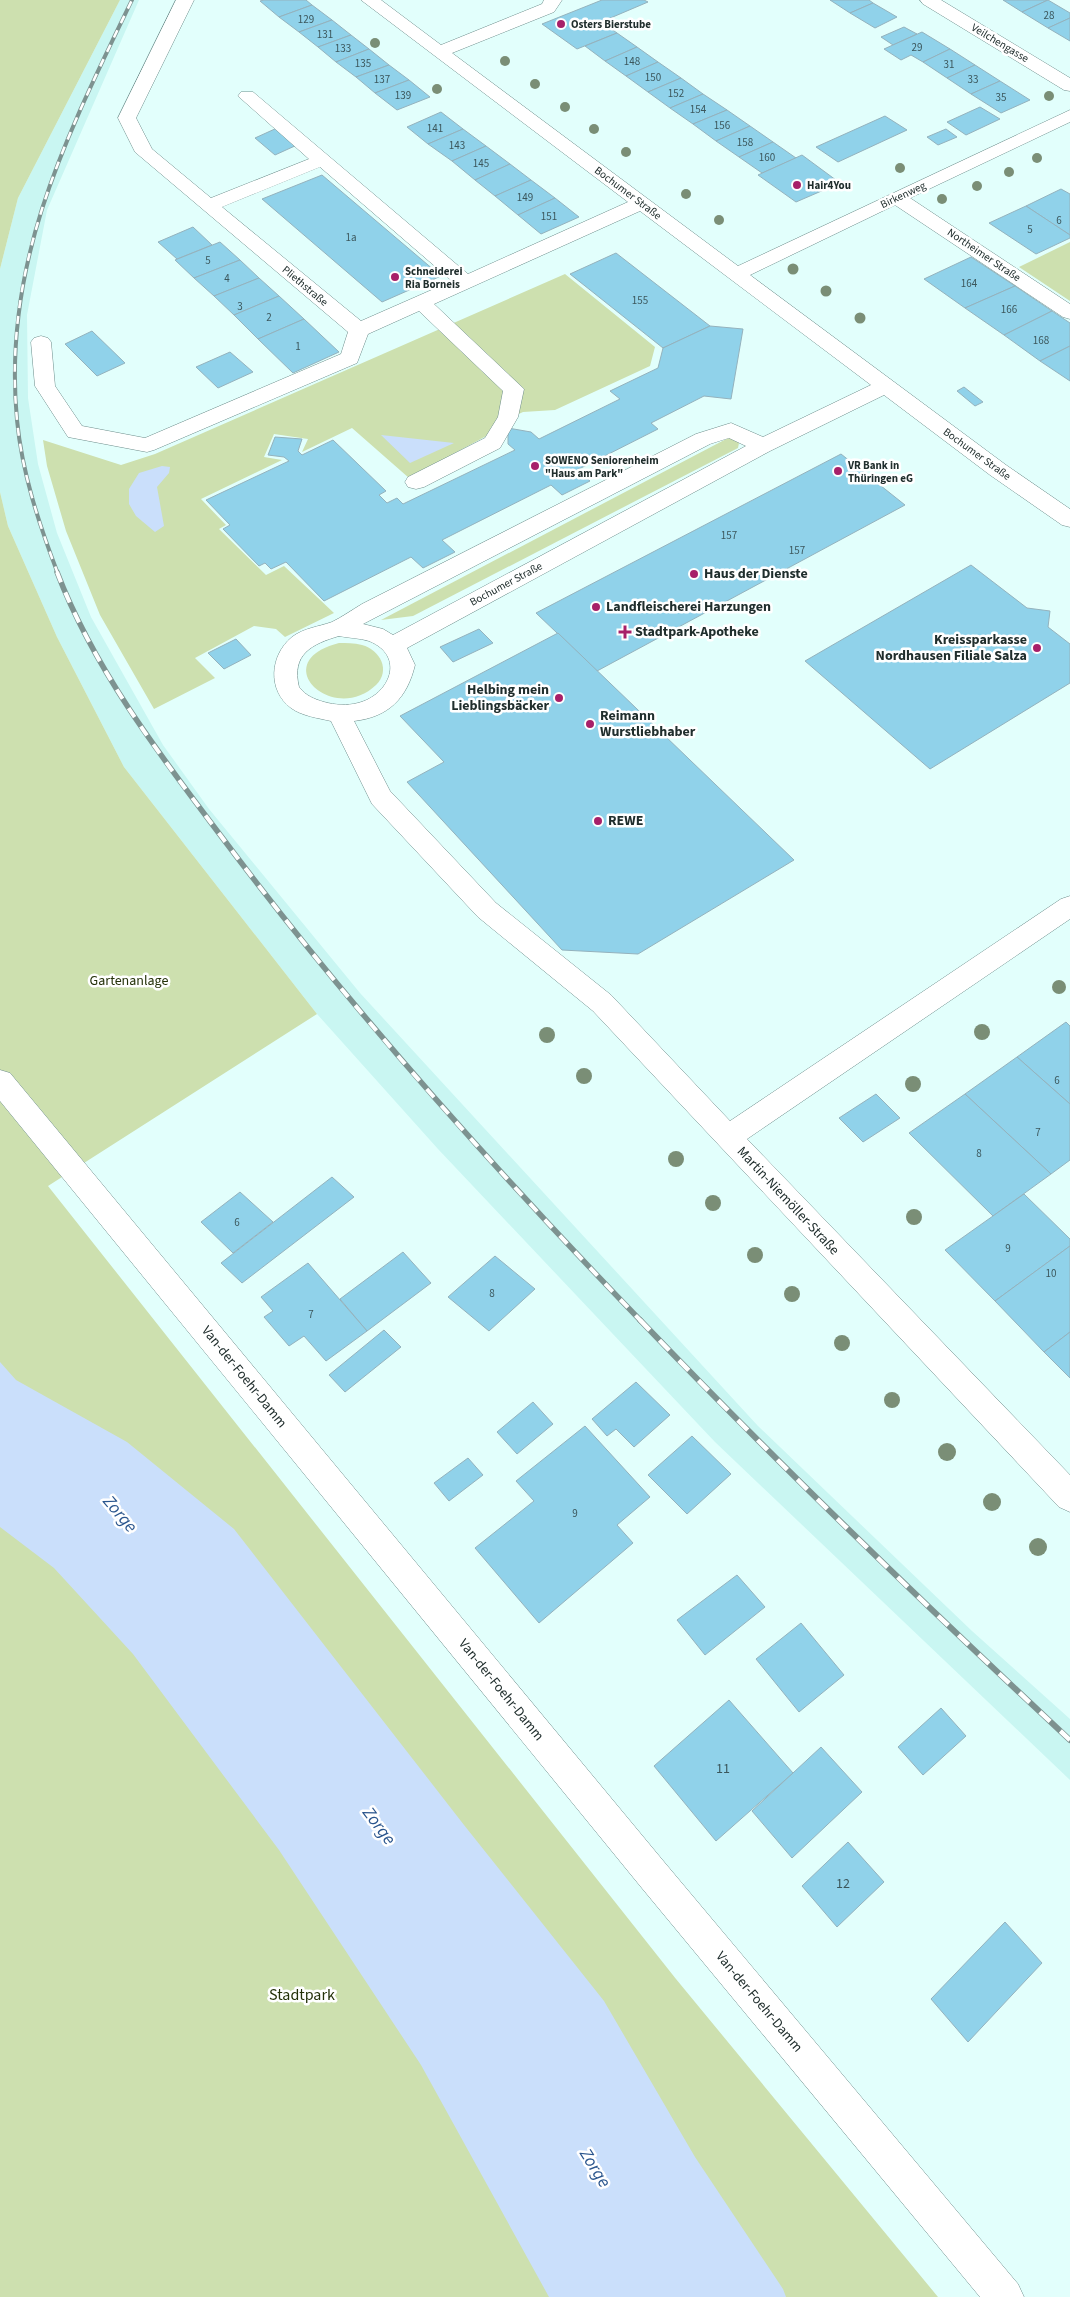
<svg xmlns="http://www.w3.org/2000/svg" width="1070" height="2297" viewBox="0 0 1070 2297" font-family="'Source Sans 3',sans-serif">
  <style>
    .built { fill: #c9f6f2 }
    .green { fill: #cde0af }
    .water { fill: #cadffb }
    .building { fill: #90d2ea; stroke: #94b2bd }
    .lines { fill: none; stroke-linecap: round; stroke-linejoin: round }
    .minor-casing { stroke: #6d8d8b; stroke-width: 1 }
    .minor { fill: #fff; fill-rule: evenodd }
    .rail-far2-casing { stroke: #7d9290; stroke-width: 4 }
    .rail-far1-casing { stroke: #7d9290; stroke-width: 5.5 }
    .rail-casing { stroke: #7d9290; stroke-width: 6 }
    .rail-far2 { stroke: #fff; stroke-width: 2.5; stroke-dasharray: 8; stroke-linecap: butt }
    .rail-far1 { stroke: #fff; stroke-width: 4; stroke-dasharray: 11; stroke-linecap: butt }
    .rail { stroke: #fff; stroke-width: 4.5; stroke-dasharray: 14; stroke-linecap: butt }
    .tree { fill: #7a8e76 }
    .poi-dot { fill: #a72069; stroke: #fff; stroke-width: 2 }
    .labels { text-anchor: middle; dominant-baseline: central; stroke-width: 5; stroke-linejoin: round; paint-order: stroke }
    .number-label { font-size: 11px; fill: #3c575c }
    .far-poi-label { font-size: 11px; font-weight: bold; fill: #202e2d; stroke: #fff; text-anchor: start }
    .far-street-label { font-size: 11px; fill: #202e2d; stroke: #fff }
    .poi-label { font-size: 14px; font-weight: bold; fill: #202e2d; stroke: #fff; text-anchor: start }
    .park-label { font-size: 14px; fill: #243109; stroke: #fff }
    .street-label { font-size: 14px; fill: #202e2d; stroke: #fff }
    .near-number-label { font-size: 14px; fill: #3c575c }
    .near-park-label { font-size: 16px; fill: #243109; stroke: #fff }
    .near-water-label { font-size: 18px; font-style: italic; fill: #2a558d; stroke: #fff }
  </style>
  <rect width="100%" height="100%" fill="#e2fffc"/>
  <path class="built" d="M120 0H139L47 210 27 315 28 398 38 464 57 533 91 617 163 745 209 809 360 993 758 1426 972 1631 1070 1719V1780L715 1442 438 1149 317 1014 124 767 57 637 8 526 0 492V269L18 198Z"/>
  <g class="green">
    <path d="M0 0H120L18 198 0 269Z"/>
    <path d="M1070 242V301L1019 267Z"/>
    <path d="M565 274 655 347 650 366 555 410 523 412 491 427 490 434 409 478 352 428 302 452 308 439 274 434 264 457 282 460 201 499 226 525 219 529 266 575 284 566 334 613 285 637 276 629 254 626 195 658 215 678 154 709 100 615 66 531 47 466 43 440 121 465 155 454Z"/>
    <path d="M730 437 739 443 738 448 413 616 381 620Z"/>
    <path d="M0 492 8 526 57 637 124 767 317 1014 48 1186 676 1979 938 2297H0Z"/>
    <path d="M339 643C346 643 354 643 362 645 380 650 391 670 376 685 333 726 265 662 339 643Z"/>
  </g>
  <g class="water">
    <path d="M381 435 454 443 410 463Z"/>
    <path d="M162 466 170 467 169 473 157 487 164 526 155 532 136 516 129 504V489L139 473Z"/>
    <path d="M0 1362 16 1380 127 1442 234 1529 464 1825 604 2001 695 2157 783 2289 786 2297H549L421 2065 279 1850 133 1654 54 1568 0 1527Z"/>
  </g>
  <g class="building">
    <path d="M264 0H306L312 5 279 17 260 1Z"/>
    <path d="M602 0H644L648 2 601 22 617 33 577 49 542 24Z"/>
    <path d="M830 0H869L873 3 850 13Z"/>
    <path d="M1003 0H1048L1022 12Z"/>
    <path d="M1048 0 1070 13V18L1048 28 1022 12Z"/>
    <path d="M873 3 897 17 875 28 850 13Z"/>
    <path d="M312 5 332 20 299 32 279 17Z"/>
    <path d="M1070 18V41L1048 28Z"/>
    <path d="M332 20 351 35 318 47 299 32Z"/>
    <path d="M904 27 917 34 893 45 881 37Z"/>
    <path d="M922 32 950 49 923 62 911 55 901 60 884 49Z"/>
    <path d="M617 33 637 47 605 61 585 46Z"/>
    <path d="M351 35 369 49 336 62 318 47Z"/>
    <path d="M637 47 658 62 626 76 605 61Z"/>
    <path d="M369 49 389 65 356 77 336 62Z"/>
    <path d="M950 49 975 65 947 78 923 62Z"/>
    <path d="M658 62 681 78 648 92 626 76Z"/>
    <path d="M389 65 409 80 375 93 356 77Z"/>
    <path d="M975 65 1000 81 971 94 947 78Z"/>
    <path d="M681 78 703 94 670 108 648 92Z"/>
    <path d="M409 80 430 97 397 110 375 93Z"/>
    <path d="M1000 81 1030 100 1001 113 971 94Z"/>
    <path d="M703 94 727 110 693 124 670 108Z"/>
    <path d="M980 107 1000 119 966 135 947 122Z"/>
    <path d="M727 110 750 126 716 141 693 124Z"/>
    <path d="M441 112 463 129 428 144 407 127Z"/>
    <path d="M885 116 907 130 838 162 816 147Z"/>
    <path d="M750 126 773 142 739 157 716 141Z"/>
    <path d="M277 128 297 145 275 155 255 138Z"/>
    <path d="M463 129 486 146 452 161 428 144Z"/>
    <path d="M946 129 957 137 938 145 927 137Z"/>
    <path d="M773 142 796 158 762 173 739 157Z"/>
    <path d="M486 146 510 164 475 180 452 161Z"/>
    <path d="M802 155 840 183 796 202 758 175Z"/>
    <path d="M510 164 531 180 495 196 475 180Z"/>
    <path d="M322 175 441 276 382 302 262 199Z"/>
    <path d="M531 180 555 198 518 215 495 196Z"/>
    <path d="M1061 189 1070 194V235L1026 206Z"/>
    <path d="M555 198 579 217 541 234 518 215Z"/>
    <path d="M1026 206 1070 235V238L1036 254 989 223Z"/>
    <path d="M193 227 212 245 177 259 158 242Z"/>
    <path d="M220 242 240 260 194 278 175 260Z"/>
    <path d="M616 253 710 326 663 348 570 274Z"/>
    <path d="M971 257 1015 286 965 308 924 279Z"/>
    <path d="M240 260 259 278 214 296 194 278Z"/>
    <path d="M259 278 279 296 234 315 214 296Z"/>
    <path d="M1015 286 1052 311 1004 335 965 308Z"/>
    <path d="M279 296 304 319 258 339 234 315Z"/>
    <path d="M1052 311 1070 323V346L1040 361 1004 335Z"/>
    <path d="M304 319 339 352 293 373 258 339Z"/>
    <path d="M710 326 743 329 731 399 704 396 651 423 658 429 577 470 590 481 562 495 551 485 442 540 455 552 423 568 411 557 324 601 286 562 271 569 265 563 259 566 223 529 230 525 206 500 289 461 284 457 268 455 275 437 302 439 298 451 302 455 333 440 386 491 379 495 387 503 397 498 403 504 515 450 508 444V428L531 432 539 439 620 399 610 391 658 368 663 348Z"/>
    <path d="M92 331 125 363 97 376 65 344Z"/>
    <path d="M1070 346V381L1040 361Z"/>
    <path d="M230 352 253 372 218 388 196 367Z"/>
    <path d="M964 387 983 402 975 406 957 391Z"/>
    <path d="M841 454 905 505 597 671 536 613Z"/>
    <path d="M971 565 1027 608 1050 611 1048 627 1070 644V683L930 769 805 661Z"/>
    <path d="M479 629 493 643 453 662 440 647Z"/>
    <path d="M558 633 794 860 638 954 562 950 407 782 444 762 400 716Z"/>
    <path d="M236 639 251 655 224 669 208 653Z"/>
    <path d="M1066 1022 1070 1026V1104L1017 1057Z"/>
    <path d="M1017 1057 1070 1104V1160L1051 1174 965 1094Z"/>
    <path d="M876 1094 900 1118 863 1142 839 1118Z"/>
    <path d="M965 1094 1051 1174 993 1216 909 1133Z"/>
    <path d="M332 1177 354 1197 242 1283 221 1263Z"/>
    <path d="M240 1192 273 1222 233 1253 201 1222Z"/>
    <path d="M1024 1194 1070 1239V1246L995 1301 945 1250Z"/>
    <path d="M1070 1246V1332L1044 1352 995 1301Z"/>
    <path d="M403 1252 431 1283 367 1331 340 1299Z"/>
    <path d="M495 1256 535 1289 489 1331 448 1297Z"/>
    <path d="M308 1263 367 1331 326 1361 304 1336 289 1346 264 1317 273 1311 261 1297Z"/>
    <path d="M384 1330 401 1347 345 1392 329 1375Z"/>
    <path d="M1070 1332V1378L1044 1352Z"/>
    <path d="M636 1382 670 1415 634 1447 616 1429 607 1436 592 1419Z"/>
    <path d="M533 1402 553 1424 517 1454 497 1432Z"/>
    <path d="M585 1426 650 1497 617 1525 633 1543 539 1623 475 1548 534 1501 516 1481Z"/>
    <path d="M692 1436 731 1474 687 1514 648 1475Z"/>
    <path d="M468 1458 483 1475 449 1501 434 1483Z"/>
    <path d="M737 1575 765 1607 705 1655 677 1620Z"/>
    <path d="M801 1623 844 1675 799 1712 756 1659Z"/>
    <path d="M729 1700 793 1773 716 1841 654 1766Z"/>
    <path d="M941 1708 966 1736 923 1775 898 1747Z"/>
    <path d="M821 1747 862 1792 792 1858 752 1811Z"/>
    <path d="M848 1842 884 1882 837 1927 802 1886Z"/>
    <path d="M1005 1922 1042 1963 968 2042 931 1999Z"/>
  </g>
  <g class="lines">
    <defs>
      <g id="minor">
        <path d="M176 0H194L136 118 152 149 211 198 309 159 238 96 241 92H253L468 274 628 202 361 0H381L441 45 542 4 544 0H562L554 12 452 53 738 266 1070 110V122L910 198 1070 304V319L1063 317 895 205 750 275 1006 465 1070 509V527L1062 525 990 475 884 395 770 451 407 648 415 665C407 698 389 717 354 721L390 791 496 903 611 995 730 1121 1061 899 1070 896V919L747 1139 1070 1475V1512L1059 1507 593 1011 478 917 372 804 331 721C318 718 302 716 291 708 267 690 270 655 292 637 304 628 318 627 332 622 342 617 352 610 362 604L696 434 731 423 763 437 871 385 640 211 434 304 524 389 518 417 500 448 424 487 416 489 408 487 405 482 408 477 485 438 498 417 503 391 419 311 368 334 357 363 154 450 147 452 68 437 35 386 31 342 34 338 41 336 48 338 51 342 55 386 82 426 145 438 341 354 348 332 135 152 118 118ZM320 167 452 281 361 321 222 207ZM729 438 746 446 393 635 383 629 363 624 710 444ZM339 636C348 638 360 638 369 641 406 656 390 695 358 703 347 706 335 705 324 702 314 699 306 696 299 687 291 654 312 644 339 636Z"/>
        <path d="M920 0H941L1070 78V91L1064 90 923 4Z"/>
        <path d="M0 1070 10 1073 665 1863 1018 2284 1024 2297H980L641 1887 0 1101Z"/>
      </g>
    </defs>
    <use href="#minor" class="minor-casing"/>
    <use href="#minor" class="minor"/>
    <defs>
      <path id="rail-far2" d="M58 574C39 524 22 473 17 420 2 263 66 137 132 0"/>
      <path id="rail-far1" d="M57 572C94 669 159 754 221 836 349 1007 493 1168 641 1321"/>
      <path id="rail" d="M640 1320C779 1465 923 1603 1070 1740"/>
    </defs>
    <use href="#rail-far2" class="rail-far2-casing"/>
    <use href="#rail-far1" class="rail-far1-casing"/>
    <use href="#rail" class="rail-casing"/>
    <use href="#rail-far2" class="rail-far2"/>
    <use href="#rail-far1" class="rail-far1"/>
    <use href="#rail" class="rail"/>
  </g>
  <g class="tree">
    <circle cx="375" cy="43" r="5"/>
    <circle cx="505" cy="61" r="5"/>
    <circle cx="535" cy="84" r="5"/>
    <circle cx="437" cy="89" r="5"/>
    <circle cx="1049" cy="96" r="5"/>
    <circle cx="565" cy="107" r="5"/>
    <circle cx="594" cy="129" r="5"/>
    <circle cx="626" cy="152" r="5"/>
    <circle cx="1037" cy="158" r="5"/>
    <circle cx="900" cy="168" r="5"/>
    <circle cx="1009" cy="172" r="5"/>
    <circle cx="977" cy="186" r="5"/>
    <circle cx="686" cy="194" r="5"/>
    <circle cx="942" cy="199" r="5"/>
    <circle cx="719" cy="220" r="5"/>
    <circle cx="793" cy="269" r="5.5"/>
    <circle cx="826" cy="291" r="5.5"/>
    <circle cx="860" cy="318" r="5.5"/>
    <circle cx="1059" cy="987" r="7"/>
    <circle cx="982" cy="1032" r="8"/>
    <circle cx="547" cy="1035" r="8"/>
    <circle cx="584" cy="1076" r="8"/>
    <circle cx="913" cy="1084" r="8"/>
    <circle cx="676" cy="1159" r="8"/>
    <circle cx="713" cy="1203" r="8"/>
    <circle cx="914" cy="1217" r="8"/>
    <circle cx="755" cy="1255" r="8"/>
    <circle cx="792" cy="1294" r="8"/>
    <circle cx="842" cy="1343" r="8"/>
    <circle cx="892" cy="1400" r="8"/>
    <circle cx="947" cy="1452" r="9"/>
    <circle cx="992" cy="1502" r="9"/>
    <circle cx="1038" cy="1547" r="9"/>
  </g>
  <g class="poi-dot">
    <circle cx="561" cy="24" r="5"/>
    <circle cx="797" cy="185" r="5"/>
    <circle cx="395" cy="277" r="5"/>
    <circle cx="535" cy="466" r="5"/>
    <circle cx="838" cy="471" r="5"/>
    <circle cx="694" cy="574" r="5"/>
    <circle cx="596" cy="607" r="5"/>
    <path d="M622.5 624.5h5v5h5v5h-5v5h-5v-5h-5v-5h5z"/>
    <circle cx="1037" cy="648" r="5"/>
    <circle cx="559" cy="698" r="5"/>
    <circle cx="590" cy="724" r="5"/>
    <circle cx="598" cy="821" r="5"/>
  </g>
  <g class="labels">
    <g class="number-label">
      <text x="1049" y="15">28</text>
      <text x="306" y="19">129</text>
      <text x="325" y="34">131</text>
      <text x="917" y="47">29</text>
      <text x="343" y="48">133</text>
      <text x="632" y="61">148</text>
      <text x="363" y="63">135</text>
      <text x="949" y="64">31</text>
      <text x="653" y="77">150</text>
      <text x="382" y="79">137</text>
      <text x="973" y="79">33</text>
      <text x="676" y="93">152</text>
      <text x="403" y="95">139</text>
      <text x="1001" y="97">35</text>
      <text x="698" y="109">154</text>
      <text x="722" y="125">156</text>
      <text x="435" y="128">141</text>
      <text x="745" y="142">158</text>
      <text x="457" y="145">143</text>
      <text x="767" y="157">160</text>
      <text x="481" y="163">145</text>
      <text x="525" y="197">149</text>
      <text x="549" y="216">151</text>
      <text x="1059" y="220">6</text>
      <text x="1030" y="229">5</text>
      <text x="351" y="237">1a</text>
      <text x="208" y="260">5</text>
      <text x="227" y="278">4</text>
      <text x="969" y="283">164</text>
      <text x="640" y="300">155</text>
      <text x="240" y="306">3</text>
      <text x="1009" y="309">166</text>
      <text x="269" y="317">2</text>
      <text x="1041" y="340">168</text>
      <text x="298" y="346">1</text>
      <text x="729" y="535">157</text>
      <text x="797" y="550">157</text>
      <text x="1057" y="1080">6</text>
      <text x="1038" y="1132">7</text>
      <text x="979" y="1153">8</text>
      <text x="237" y="1222">6</text>
      <text x="1008" y="1248">9</text>
      <text x="1051" y="1273">10</text>
      <text x="492" y="1293">8</text>
      <text x="311" y="1314">7</text>
      <text x="575" y="1513">9</text>
    </g>
    <g class="far-poi-label">
      <text x="571" y="24">Osters Bierstube</text>
      <text x="807" y="185">Hair4You</text>
      <text x="405" y="271">Schneiderei<tspan x="405" dy="13">Ria Borneis</tspan></text>
      <text x="545" y="460">SOWENO Seniorenheim<tspan x="545" dy="13">"Haus am Park"</tspan></text>
      <text x="848" y="465">VR Bank in<tspan x="848" dy="13">Thüringen eG</tspan></text>
    </g>
    <g class="far-street-label">
      <text transform="translate(1000 43) rotate(31)">Veilchengasse</text>
      <text transform="translate(628 193) rotate(37)">Bochumer Straße</text>
      <text transform="translate(903 195) rotate(-25)">Birkenweg</text>
      <text transform="translate(984 255) rotate(34)">Northeimer Straße</text>
      <text transform="translate(305 286) rotate(40)">Pliethstraße</text>
      <text transform="translate(977 454) rotate(36)">Bochumer Straße</text>
      <text transform="translate(506 584) rotate(-28)">Bochumer Straße</text>
    </g>
    <g class="poi-label">
      <text x="704" y="574">Haus der Dienste</text>
      <text x="606" y="607">Landfleischerei Harzungen</text>
      <text x="635" y="632">Stadtpark-Apotheke</text>
      <text x="1027" y="640" text-anchor="end">Kreissparkasse<tspan x="1027" dy="16">Nordhausen Filiale Salza</tspan></text>
      <text x="549" y="690" text-anchor="end">Helbing mein<tspan x="549" dy="16">Lieblingsbäcker</tspan></text>
      <text x="600" y="716">Reimann<tspan x="600" dy="16">Wurstliebhaber</tspan></text>
      <text x="608" y="821">REWE</text>
    </g>
    <g class="park-label">
      <text x="129" y="981">Gartenanlage</text>
    </g>
    <g class="street-label">
      <text transform="translate(788 1201) rotate(47)">Martin-Niemöller-Straße</text>
      <text transform="translate(244 1377) rotate(51)">Van-der-Foehr-Damm</text>
      <text transform="translate(501 1690) rotate(51)">Van-der-Foehr-Damm</text>
      <text transform="translate(759 2002) rotate(50)">Van-der-Foehr-Damm</text>
    </g>
    <g class="near-number-label">
      <text x="723" y="1769">11</text>
      <text x="843" y="1884">12</text>
    </g>
    <g class="near-park-label">
      <text x="302" y="1995">Stadtpark</text>
    </g>
    <g class="near-water-label">
      <text transform="translate(120 1514) rotate(50)">Zorge</text>
      <text transform="translate(379 1826) rotate(53)">Zorge</text>
      <text transform="translate(595 2168) rotate(58)">Zorge</text>
    </g>
  </g>
</svg>
